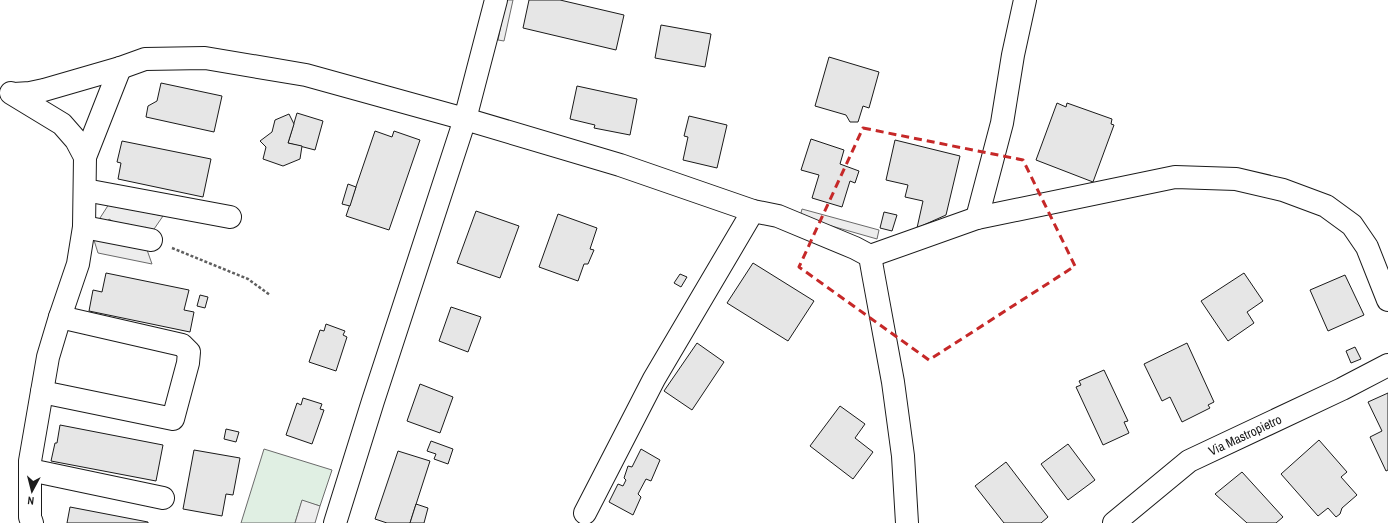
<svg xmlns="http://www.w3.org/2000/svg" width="1388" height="523" viewBox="0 0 1388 523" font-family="'Archivo Narrow',sans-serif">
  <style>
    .green { fill: #e0efe3; stroke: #6a6a6a }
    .parking { fill: #ededed; stroke: #6a6a6a }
    .building { fill: #e6e6e6; stroke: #1a1a1a }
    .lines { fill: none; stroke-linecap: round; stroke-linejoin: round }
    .minor-casing { stroke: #1a1a1a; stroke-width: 24 }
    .path { stroke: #5f5f5f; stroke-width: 2.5; stroke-dasharray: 3 2; stroke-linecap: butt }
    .minor { stroke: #fff; stroke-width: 22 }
    .marked { fill: none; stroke: #c62828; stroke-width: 3; stroke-dasharray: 8 5; stroke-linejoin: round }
    .labels { text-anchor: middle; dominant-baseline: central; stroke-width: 3; stroke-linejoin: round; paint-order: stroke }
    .street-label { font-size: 13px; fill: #1a1a1a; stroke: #fff }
  </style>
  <rect width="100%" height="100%" fill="#fff"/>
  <path class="green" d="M264 449 332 470 320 506 302 501 295 523H241Z"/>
  <g class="parking">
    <path d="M506 0H513L504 41 498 40Z"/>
    <path d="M109 204 163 216 152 232 145 227 143 229 136 226 134 228 128 224 125 226 117 224 109 219 107 222 100 218Z"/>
    <path d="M802 209 879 230 877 239 800 217Z"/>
    <path d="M93 237 119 240 121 245 127 243 129 247 137 244 146 247 152 264 98 253Z"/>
    <path d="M302 500 320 506 315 523H295Z"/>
  </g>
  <g class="building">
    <path d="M529 0H560L624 15 616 50 523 28Z"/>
    <path d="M661 25 711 34 705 67 655 58Z"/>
    <path d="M829 57 879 72 869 108 863 106 858 122H850L846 115 815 106Z"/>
    <path d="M161 83 222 96 214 132 146 117 148 106 157 101Z"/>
    <path d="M577 86 637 99 630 135 594 128 595 125 570 119Z"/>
    <path d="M1057 103 1066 107 1067 103 1112 119 1111 124 1114 125 1093 182 1036 160Z"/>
    <path d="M297 113 323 121 315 150 288 143Z"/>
    <path d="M289 114 294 124 288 143 302 146 300 159 283 166 263 159 266 147 260 141 272 132 275 120Z"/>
    <path d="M689 116 727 125 717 168 683 160 688 137 684 136Z"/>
    <path d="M375 131 392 137 394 131 420 140 389 230 346 216Z"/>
    <path d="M811 139 844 150 840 164 859 171 855 183 850 181 842 207 812 198 819 175 801 170Z"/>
    <path d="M895 140 960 156 946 215 917 228 923 201 905 197 908 185 886 180Z"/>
    <path d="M122 141 211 159 203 197 118 179 121 163 117 162Z"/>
    <path d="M348 184 356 187 350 206 342 204Z"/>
    <path d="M476 211 519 226 500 278 457 263Z"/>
    <path d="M884 212 897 215 892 231 880 228Z"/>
    <path d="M558 214 597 228 590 249 594 250 588 264H584L578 281 539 267Z"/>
    <path d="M753 263 814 301 788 341 727 303Z"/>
    <path d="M106 273 189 290 184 310 194 312 190 332 89 311 93 290 102 292Z"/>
    <path d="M1244 273 1263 301 1247 312 1254 323 1228 341 1201 301Z"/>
    <path d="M680 274 687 277 681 287 674 283Z"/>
    <path d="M1345 275 1364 315 1328 331 1310 290Z"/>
    <path d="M200 295 208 297 205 308 197 306Z"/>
    <path d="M451 307 481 317 468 352 439 341Z"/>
    <path d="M326 324 345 331 343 335 347 337 336 371 309 362 320 330 324 331Z"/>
    <path d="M697 343 724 362 692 410 664 391Z"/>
    <path d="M1187 343 1214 402 1208 405 1210 408 1182 422 1170 397 1162 401 1144 364Z"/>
    <path d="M1355 347 1361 359 1351 363 1346 351Z"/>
    <path d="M1104 370 1128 421 1124 422 1129 433 1103 445 1076 387 1081 385 1079 381Z"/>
    <path d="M420 384 453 397 440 433 407 421Z"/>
    <path d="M1388 393V470L1386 471 1370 437 1382 431 1368 402Z"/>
    <path d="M303 398 322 404 320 409 324 410 312 444 286 435 297 403 301 405Z"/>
    <path d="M840 406 865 424 855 438 873 452 853 479 810 446Z"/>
    <path d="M60 425 163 445 156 481 51 461 55 443H57Z"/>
    <path d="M226 429 239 432 236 442 224 439Z"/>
    <path d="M1319 440 1347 472 1341 477 1357 495 1342 508 1340 514 1336 517 1328 508 1318 516 1281 474Z"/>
    <path d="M431 441 453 449 448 464 434 459 436 454 427 451Z"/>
    <path d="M1068 444 1095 480 1068 500 1041 464Z"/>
    <path d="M641 449 660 460 651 481 646 479 638 494 641 497 633 515 609 502 618 484 623 486 626 480 624 478 628 466 632 467Z"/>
    <path d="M194 450 240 458 233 495 226 494 222 516 183 509Z"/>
    <path d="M398 451 430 461 410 523H387L375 519Z"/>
    <path d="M1006 462 1048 517 1041 523H1004L975 486Z"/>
    <path d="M1242 472 1283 517 1276 523H1247L1215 494Z"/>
    <path d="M416 504 428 508 424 523H410Z"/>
    <path d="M70 507 148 522V523H67Z"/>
  </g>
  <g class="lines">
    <defs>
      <g id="minor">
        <path d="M11 93 62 124 76 140 85 157"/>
        <path d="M14 94 30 93 44 90 120 68 145 59 205 58 306 75 465 119 620 165 753 211 778 216 855 248 870 256 873 273 893 382 903 456 907 523"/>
        <path d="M85 190 230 217"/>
        <path d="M977 218 1002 123 1013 55 1025 0"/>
        <path d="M84 227 151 240"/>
        <path d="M870 256 977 218 1175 177 1236 179 1283 190 1326 206 1352 225 1367 247 1388 300"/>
        <path d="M42 392 173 419 188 363 189 352 182 345 60 317"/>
        <path d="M30 470 163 498"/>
        <path d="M585 513 654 379 753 211"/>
        <path d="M32 523 30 517V461L48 357 60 317 78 264 84 227 85 157 120 68"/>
        <path d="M335 523 373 401 465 119 496 0"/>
        <path id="s1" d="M1114 523 1189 461 1342 389 1388 365"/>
      </g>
    </defs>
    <use href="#minor" class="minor-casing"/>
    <path class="path" d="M172 248 248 279 270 295"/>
    <use href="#minor" class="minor"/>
  </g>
  <path class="marked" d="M863 128 1023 160 1075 266 929 360 799 267Z"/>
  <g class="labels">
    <g class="street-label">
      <text stroke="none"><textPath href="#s1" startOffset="159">Via Mastropietro</textPath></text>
    </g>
  </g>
  <g transform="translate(32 491) rotate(187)" stroke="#ffffff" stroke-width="3" paint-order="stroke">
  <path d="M0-3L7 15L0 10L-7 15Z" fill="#1a1a1a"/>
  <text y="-6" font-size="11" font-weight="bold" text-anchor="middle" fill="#1a1a1a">N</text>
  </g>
</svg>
